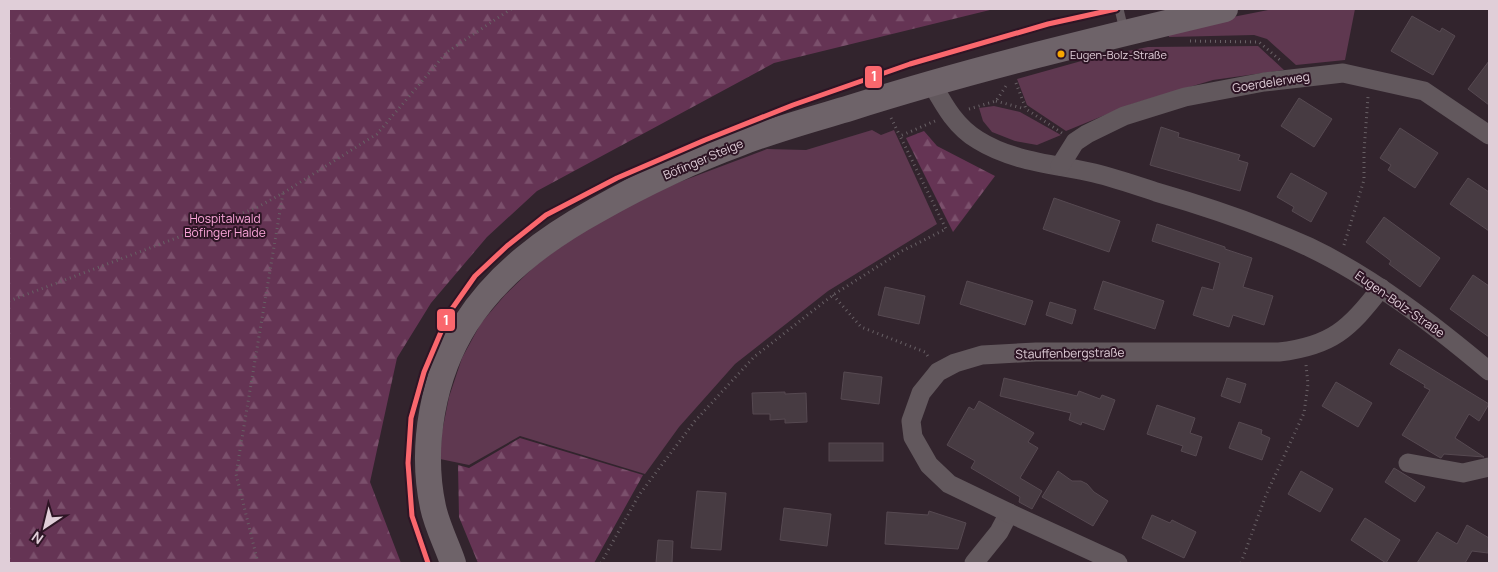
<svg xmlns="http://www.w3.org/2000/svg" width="1498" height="572" viewBox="0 0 1498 572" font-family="Manrope,sans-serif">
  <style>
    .green { fill: #5f3850 }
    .forest { fill: url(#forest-firs) }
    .building { fill: #473b42; stroke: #564951 }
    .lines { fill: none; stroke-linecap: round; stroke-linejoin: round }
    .path { stroke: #686065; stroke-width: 3; stroke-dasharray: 1 4; stroke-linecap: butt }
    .lane { stroke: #62585d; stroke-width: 9 }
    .street { stroke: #62585d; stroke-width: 19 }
    .secondary { stroke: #6e6369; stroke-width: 26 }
    .tram-1-casing { stroke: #2e1525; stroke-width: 9 }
    .tram-1 { stroke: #fa676d; stroke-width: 5 }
    .bus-dot { fill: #f7a600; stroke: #2e1525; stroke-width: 2 }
    .labels { text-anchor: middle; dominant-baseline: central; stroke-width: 4; stroke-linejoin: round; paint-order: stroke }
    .bus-label { font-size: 11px; fill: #e0ced8; stroke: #2e1525; text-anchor: start }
    .street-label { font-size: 12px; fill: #e0ced8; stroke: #2e1525 }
    .park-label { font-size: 12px; fill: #fca7db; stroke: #2e1525 }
    .line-badge { stroke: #2e1525; stroke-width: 2 }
    .badge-label { font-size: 14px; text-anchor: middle; font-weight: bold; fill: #fff }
  </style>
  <defs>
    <pattern id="forest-firs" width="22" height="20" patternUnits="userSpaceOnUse" patternTransform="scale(1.25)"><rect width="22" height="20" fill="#653454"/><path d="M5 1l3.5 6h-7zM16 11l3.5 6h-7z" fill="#7b506c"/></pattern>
  </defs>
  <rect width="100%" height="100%" fill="#32242d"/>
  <g class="green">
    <path d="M1273 9H1355L1345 60 1296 65 1267 39 1254 35 1169 37 1167 30Z"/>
    <path d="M1258 46 1284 70 1213 80 1132 104 1066 131 1027 105 1017 79 1092 58 1148 47Z"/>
    <path d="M994 106 1020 112 1061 135 1037 145 1015 141 992 132 983 121 979 108Z"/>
    <path d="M872 130 881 135 894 130 937 224 828 291 735 364 679 427 645 474 520 436 469 465 440 459 442 432 449 397 462 358 481 323 505 295 538 263 590 226 653 192 767 149 806 150Z"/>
  </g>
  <g class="forest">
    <path d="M9 9H994L774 63 537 191 487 237 431 303 397 358 370 482 401 563H9Z"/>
    <path d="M924 131 937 146 995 176 953 232 906 138Z"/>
    <path d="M520 438 643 475 594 563H478L459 517 458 465 469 468Z"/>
  </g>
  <g class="building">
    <path d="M1412 16 1440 32 1442 28 1455 36 1433 75 1391 51Z"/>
    <path d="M1489 61V105L1468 89Z"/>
    <path d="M1299 98 1332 119 1314 147 1281 126Z"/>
    <path d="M1161 127 1179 133 1178 137 1240 155 1238 160 1248 163 1240 191 1150 165Z"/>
    <path d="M1400 128 1438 153 1415 188 1388 170 1391 165 1380 158Z"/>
    <path d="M1291 173 1327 193 1311 222 1292 211 1294 207 1277 197Z"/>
    <path d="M1468 178 1489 192V231L1450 204Z"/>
    <path d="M1054 198 1120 221 1109 252 1043 229Z"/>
    <path d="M1384 217 1440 258 1420 287 1389 264 1391 261 1366 242Z"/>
    <path d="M1157 224 1225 247V249L1252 258 1243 287 1273 296 1264 325 1233 315 1229 327 1193 315 1202 287 1213 290 1220 263 1152 241Z"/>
    <path d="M1473 275 1489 286V337L1450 309Z"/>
    <path d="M967 281 1033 301 1025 325 960 304Z"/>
    <path d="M1103 281 1164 301 1155 329 1094 309Z"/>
    <path d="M885 287 925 296 919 324 878 315Z"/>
    <path d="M1050 302 1076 310 1072 324 1046 315Z"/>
    <path d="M1399 349 1489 404 1479 421 1469 414 1455 438 1484 457 1444 454 1441 458 1439 457 1402 435 1430 390 1424 387 1425 385 1390 364Z"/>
    <path d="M844 372 882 377 879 404 841 399Z"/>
    <path d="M1004 378 1077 396 1079 391 1100 399 1102 395 1115 400 1104 430 1082 422 1081 425 1069 420 1071 413 1000 396Z"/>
    <path d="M1227 378 1246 384 1240 403 1221 396Z"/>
    <path d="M1336 382 1372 403 1358 427 1322 406Z"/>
    <path d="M785 392V394L806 393 807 422 785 423V419L770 420V414H753L752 393Z"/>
    <path d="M979 401 1034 433 1028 442 1038 448 1020 478 1042 491 1032 509 1019 502 1020 497 971 468 975 461 947 445 969 407 974 410Z"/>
    <path d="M1157 405 1195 418 1190 433 1202 437 1196 456 1181 451 1183 446 1147 434Z"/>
    <path d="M1239 422 1262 430 1261 434 1270 438 1262 460 1229 448Z"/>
    <rect x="829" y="443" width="54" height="18"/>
    <path d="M1394 468 1425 487 1415 502 1385 482Z"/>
    <path d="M1058 471 1072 481H1081L1087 484 1094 492 1108 501 1093 526 1042 497Z"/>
    <path d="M1301 471 1333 489 1320 512 1288 494Z"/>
    <path d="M697 491 726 493 721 550 691 548Z"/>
    <path d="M784 508 831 514 827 546 780 540Z"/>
    <path d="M929 511 966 523 958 549 885 544 887 512 928 515Z"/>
    <path d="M1152 515 1170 523 1172 520 1196 532 1184 558 1142 538Z"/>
    <path d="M1365 518 1400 540 1386 563 1351 540Z"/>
    <path d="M1467 525 1489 538 1488 553 1472 551 1465 563H1417L1437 532 1457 544Z"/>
    <path d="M658 540 673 541 672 563H656Z"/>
  </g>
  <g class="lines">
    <g class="path">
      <path d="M1190 41 1259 42 1281 61"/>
      <path d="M1016 83 1026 109 1062 133"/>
      <path d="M996 101 1025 109"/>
      <path d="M969 109 996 101 1006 86"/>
      <path d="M891 118 900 136"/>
      <path d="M1344 245 1364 180V151L1368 97"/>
      <path d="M833 295 861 327 925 352 929 358"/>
      <path d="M9 301 256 208 283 193 377 134 447 52 511 9"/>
      <path d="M258 563 236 474 283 193"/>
      <path d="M601 563 639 495 695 421 754 357 833 295 902 251 946 229 900 136 935 121"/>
      <path d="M1241 563 1266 495 1304 413 1308 384 1306 365"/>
    </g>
    <path class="lane" d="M1119 9 1124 30"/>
    <g class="street">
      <path d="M931 82C944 105 955 126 978 140 1013 162 1055 164 1094 173 1115 178 1135 185 1156 192 1208 207 1259 224 1309 247 1374 278 1434 325 1489 371"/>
      <path d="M1060 166 1075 142 1087 134 1124 116 1185 97 1264 82 1343 73 1424 91 1489 135"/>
      <path d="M1408 463 1463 473 1489 467"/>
      <path d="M974 563 999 532 1009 513"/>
      <path d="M1118 563 1009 513 949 484 929 465 913 437 911 421 921 393 938 372 955 363 982 355 1036 352H1279C1332 346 1349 329 1381 288"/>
    </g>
    <path class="secondary" d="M453 563C447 545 437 526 433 507 420 446 433 375 466 323 498 273 546 238 597 210 643 184 691 161 740 143 776 129 813 119 850 108 973 69 1099 39 1225 9"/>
    <defs>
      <path id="tram-1" d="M428 563 412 516 408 463 411 418 424 372 449 313 475 276 507 246 546 215 617 178 705 140 793 105 910 64 1048 24 1116 9"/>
    </defs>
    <use href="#tram-1" class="tram-1-casing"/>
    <use href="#tram-1" class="tram-1"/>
  </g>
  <circle class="bus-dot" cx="1061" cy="54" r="4.5"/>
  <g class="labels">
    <g class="bus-label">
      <text x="1070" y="54">Eugen-Bolz-Straße</text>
    </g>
    <g class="street-label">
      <text transform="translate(1271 82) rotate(-9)">Goerdelerweg</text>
      <text transform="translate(703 159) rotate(-23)">Böfinger Steige</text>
      <text transform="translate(1400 304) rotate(35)">Eugen-Bolz-Straße</text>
      <text transform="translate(1070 353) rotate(-1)">Stauffenbergstraße</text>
    </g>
    <g class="park-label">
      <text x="225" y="218">Hospitalwald<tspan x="225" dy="14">Böfinger Halde</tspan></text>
    </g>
  </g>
  <g class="line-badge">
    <rect x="864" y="65" width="19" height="24" rx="5" fill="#fa676d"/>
    <rect x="436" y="308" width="20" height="24" rx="5" fill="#fa676d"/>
  </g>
  <g class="badge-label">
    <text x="874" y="81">1</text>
    <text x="446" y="325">1</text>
  </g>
  <rect width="1498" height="572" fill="none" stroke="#e0ced8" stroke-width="20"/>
  <g transform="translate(45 527) rotate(215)" stroke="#2e1525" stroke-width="4" paint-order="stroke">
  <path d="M0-4L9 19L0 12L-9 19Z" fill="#e0ced8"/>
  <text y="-8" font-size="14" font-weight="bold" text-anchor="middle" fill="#e0ced8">N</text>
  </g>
</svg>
